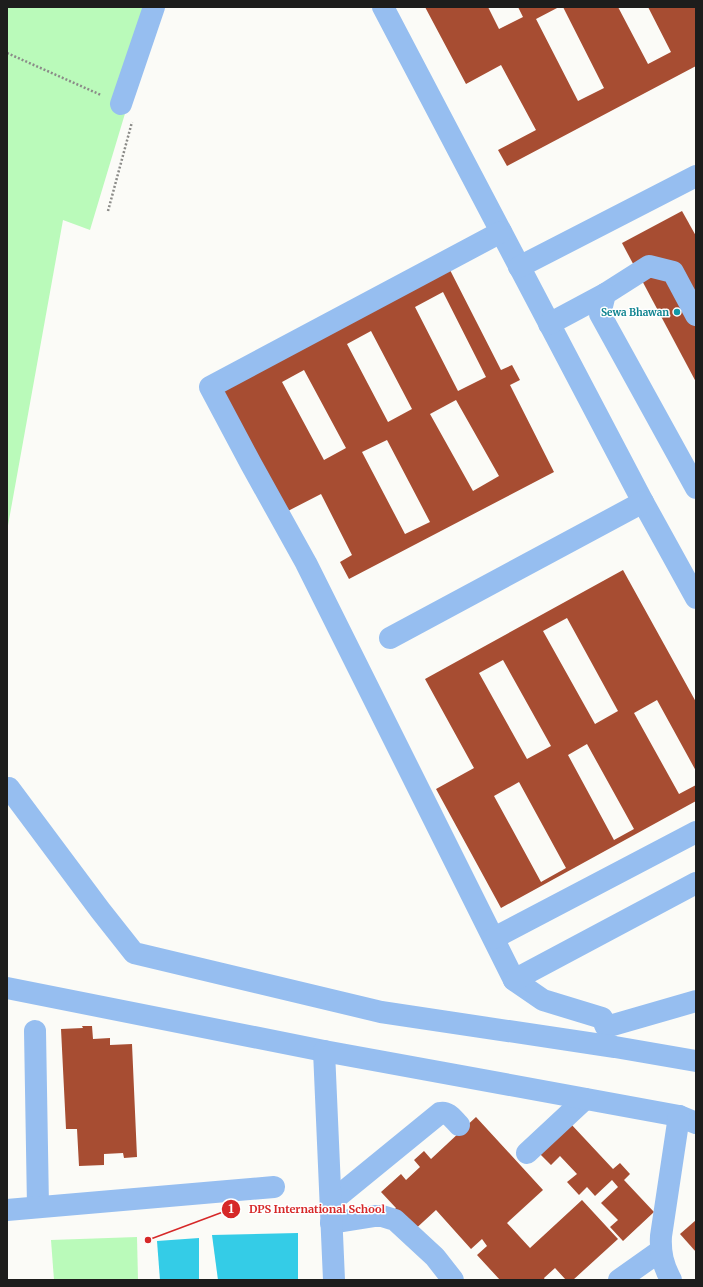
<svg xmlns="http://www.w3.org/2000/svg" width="703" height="1287" viewBox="0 0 703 1287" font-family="Merriweather,serif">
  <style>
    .green { fill: #bafaba }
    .water { fill: #34cce7 }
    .building { fill: #a74d32; fill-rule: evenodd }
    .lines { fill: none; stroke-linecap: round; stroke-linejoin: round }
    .path { stroke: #8b8b88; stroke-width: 2.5; stroke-dasharray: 2 2; stroke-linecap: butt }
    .minor { stroke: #96bef0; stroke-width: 22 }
    .culture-dot { fill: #0f9aa8; stroke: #fff; stroke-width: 1.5 }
    .labels { text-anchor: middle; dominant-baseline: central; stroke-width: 3; stroke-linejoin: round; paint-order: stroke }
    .culture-label { font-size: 10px; font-weight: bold; fill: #0d838f; stroke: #fff; text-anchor: end }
    .leader { fill: none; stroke: #d62828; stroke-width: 1.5 }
    .callout-dot { fill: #d62828; stroke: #fff; stroke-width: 1.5 }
    .mark-label { font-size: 12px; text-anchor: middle; font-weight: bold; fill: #fff }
    .callout-label { font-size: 11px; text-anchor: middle; font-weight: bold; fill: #d62828; stroke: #fff; stroke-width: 3; stroke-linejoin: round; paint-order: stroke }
  </style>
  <rect width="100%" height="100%" fill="#fbfbf7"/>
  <g class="green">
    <path d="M7 7H157L90 230 63 220 7 531Z"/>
    <path d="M137 1237 138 1280H54L51 1240Z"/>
  </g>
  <g class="water">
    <path d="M298 1233V1280H218L212 1235Z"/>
    <path d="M199 1238V1280H160L157 1241Z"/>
  </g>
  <g class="building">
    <path d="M425 7H488L499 29 523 17 518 7H559L536 19 578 101 604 88 563 7H618L648 64 671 52 648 7H696V66L507 166 498 150 536 130 501 65 466 84Z"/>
    <path d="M682 211 696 236V382L622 243Z"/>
    <path d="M450 270 501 370 512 365 520 380 510 385 554 472 349 579 340 562 352 555 321 494 286 512 222 388ZM443 292 486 377 458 391 415 307ZM371 331 412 409 388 422 347 344ZM304 370 346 448 324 460 282 382ZM456 400 499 476 473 491 430 414ZM387 440 430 522 405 534 362 452Z"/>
    <path d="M623 570 696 702V771L657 700 634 713 679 794 696 785V801L501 908 436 789 474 768 425 679ZM567 618 618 711 595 724 543 631ZM503 660 551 746 527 759 479 673ZM587 744 634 829 614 840 568 755ZM519 782 566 868 541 882 494 796Z"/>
    <path d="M82 1026H92L93 1039 110 1038V1045L132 1044 137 1157 124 1158 123 1153 104 1154V1165L79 1166 77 1129H66L61 1029 83 1028Z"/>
    <path d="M476 1117 543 1190 507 1223 530 1248 582 1200 618 1239 573 1280H566L555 1268 544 1278 545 1280H500L477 1255 487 1246 482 1239 471 1249 436 1210 411 1233 392 1212 396 1208 381 1192 401 1174 406 1180 420 1167 414 1160 424 1151 431 1159Z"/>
    <path d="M570 1123 613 1169 620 1163 630 1174 624 1180 654 1212 623 1241 610 1227 618 1220 601 1203 618 1187 612 1180 595 1196 587 1187 579 1195 567 1182 577 1174 560 1156 551 1165 539 1153Z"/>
    <path d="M696 1220V1252L680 1234Z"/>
  </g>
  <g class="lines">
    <g class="path">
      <path d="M7 53 101 95"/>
      <path d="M108 211 132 122"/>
    </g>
    <g class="minor">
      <path d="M383 7 643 502 696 598"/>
      <path d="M121 104 154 7"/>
      <path d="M501 232 210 387 251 464 306 563 514 980 543 1000 602 1018 606 1027 696 1001"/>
      <path d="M519 267 696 176"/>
      <path d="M696 315 673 272 649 266 605 294 600 314 696 488"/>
      <path d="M549 324 605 294"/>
      <path d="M390 638 643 502"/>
      <path d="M7 789 9 788 100 910 134 953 381 1012 615 1047 696 1061"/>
      <path d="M494 938 696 832"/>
      <path d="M514 980 696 883"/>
      <path d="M7 988 324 1051"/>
      <path d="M35 1031 38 1207"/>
      <path d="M527 1153 585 1099"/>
      <path d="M331 1202 440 1113C448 1111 453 1119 459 1125"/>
      <path d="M7 1210 274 1187"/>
      <path d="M331 1223 375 1216H382L395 1220 435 1257 453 1280"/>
      <path d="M334 1280 324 1051 679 1116 696 1123"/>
      <path d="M619 1280 660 1251"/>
      <path d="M671 1280C663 1265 660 1253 661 1236L679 1116"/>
    </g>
  </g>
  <circle class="culture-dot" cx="677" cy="312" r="4"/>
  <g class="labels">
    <g class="culture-label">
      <text x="669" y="312">Sewa Bhawan</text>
    </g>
  </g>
  <path class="leader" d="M148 1240L231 1209"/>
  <g class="callout-dot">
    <circle cx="148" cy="1240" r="4"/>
    <circle cx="231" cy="1209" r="10"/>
  </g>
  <g class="mark-label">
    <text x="231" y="1213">1</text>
  </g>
  <g class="callout-label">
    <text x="317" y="1213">DPS International School</text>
  </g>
  <rect width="703" height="1287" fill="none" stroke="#1d1d1c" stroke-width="16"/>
</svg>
